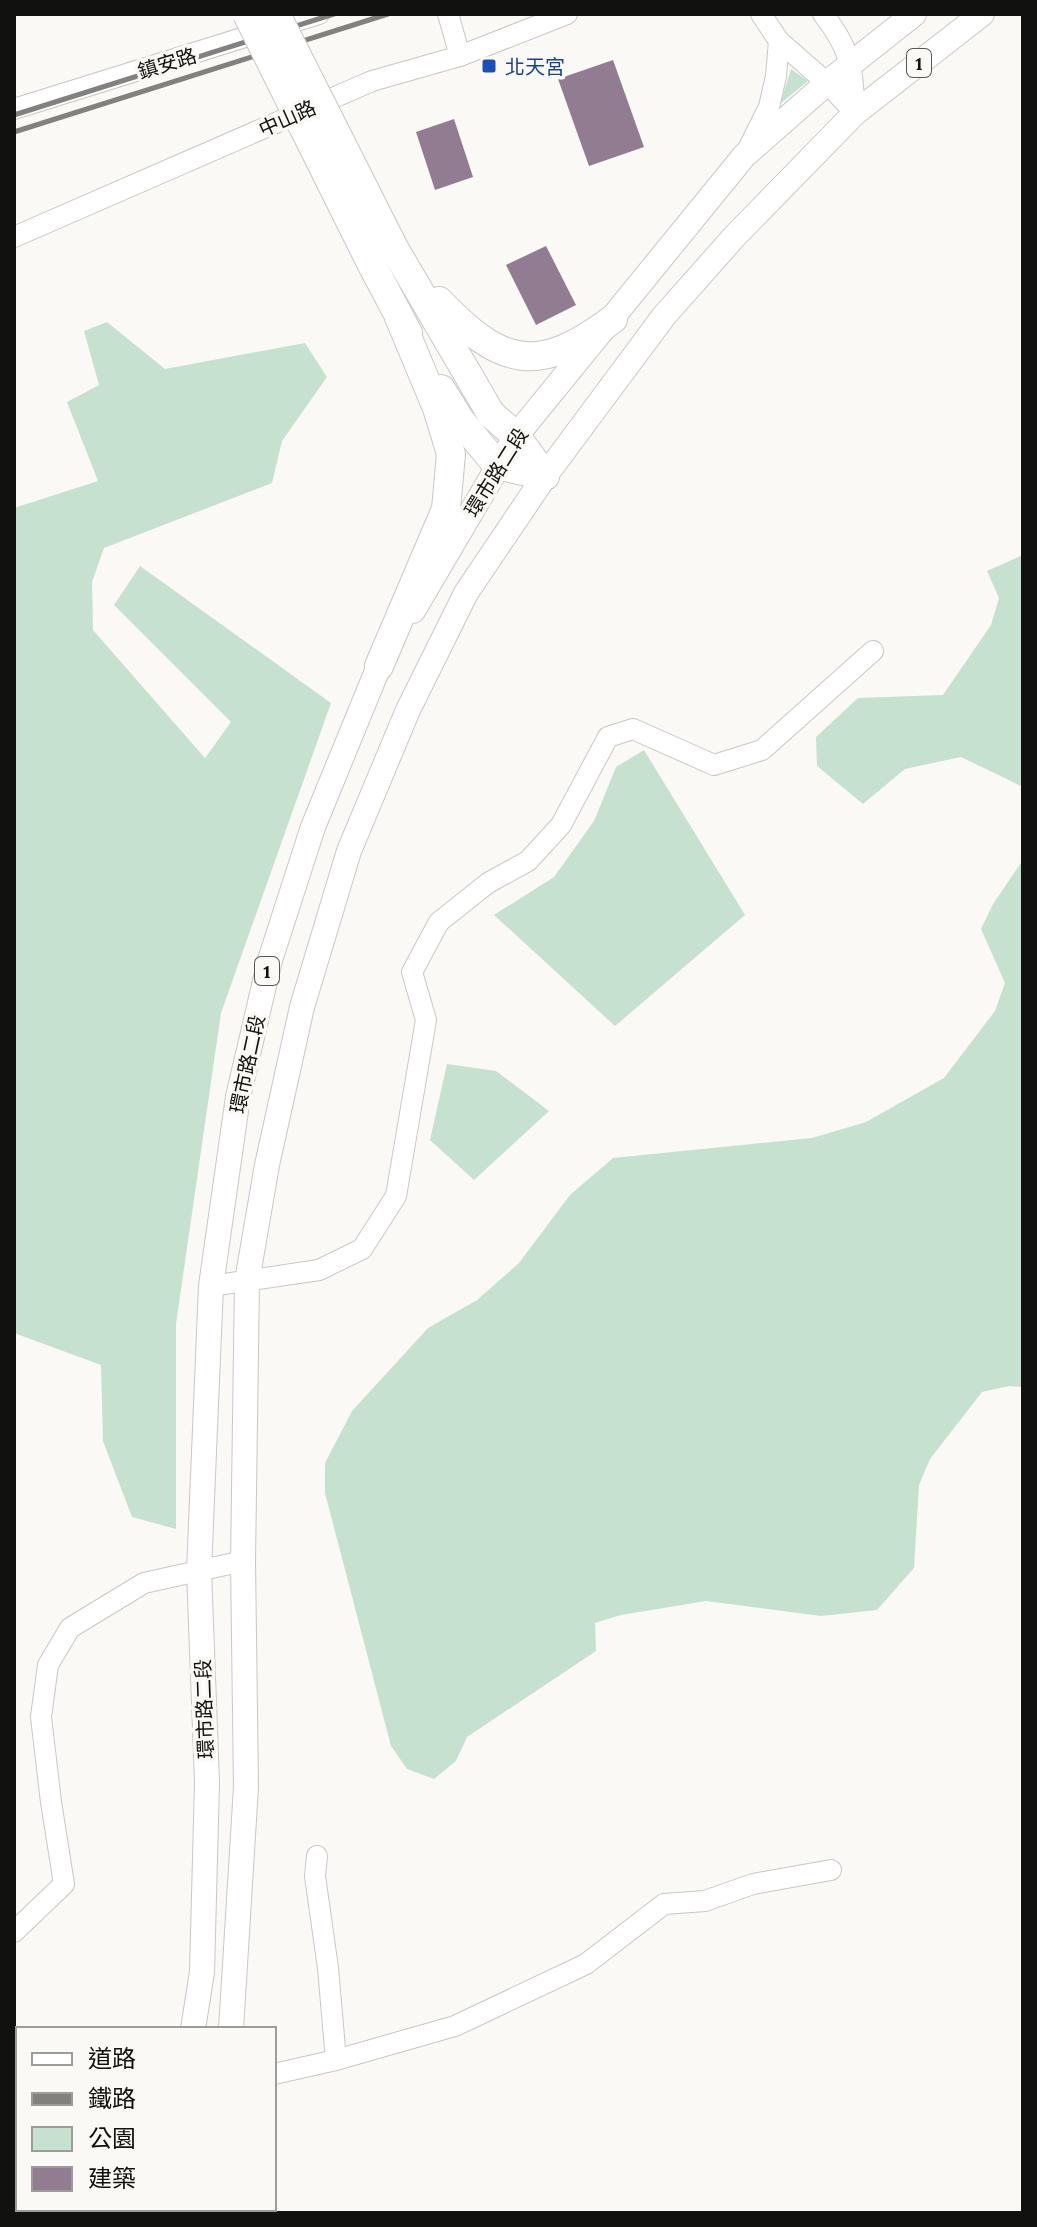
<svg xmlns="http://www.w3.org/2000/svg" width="1037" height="2227" viewBox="0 0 1037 2227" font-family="Lora,'Noto Sans TC',serif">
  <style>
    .green { fill: #c6e1d0 }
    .building { fill: #917c92 }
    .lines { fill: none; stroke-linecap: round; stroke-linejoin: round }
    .minor-casing { stroke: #c8c7c3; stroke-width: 22 }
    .major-casing { stroke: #c8c7c3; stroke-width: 26 }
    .highway-casing { stroke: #c8c7c3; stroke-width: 30 }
    .minor { stroke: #fff; stroke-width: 20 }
    .major { stroke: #fff; stroke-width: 24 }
    .highway { stroke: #fff; stroke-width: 28 }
    .rail { stroke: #82817f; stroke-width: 5 }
    .highway-bridge-casing { stroke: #c8c7c3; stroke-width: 30; stroke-linecap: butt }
    .highway-bridge { stroke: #fff; stroke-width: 28 }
    .transit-dot { fill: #1a4fb4; stroke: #faf9f5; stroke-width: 3 }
    .labels { text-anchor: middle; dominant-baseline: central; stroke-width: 7; stroke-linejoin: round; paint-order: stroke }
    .shield { fill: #faf9f5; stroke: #575755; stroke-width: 2 }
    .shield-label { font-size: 18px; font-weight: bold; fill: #111110 }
    .street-label { font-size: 20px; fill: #111110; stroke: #faf9f5 }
    .transit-label { font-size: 20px; fill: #164399; stroke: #faf9f5; text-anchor: start }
  </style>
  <rect width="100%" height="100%" fill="#faf9f5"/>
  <g class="green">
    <path d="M791 69 808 81 780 104Z"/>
    <path d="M107 322 165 369 305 343 327 377 282 441 272 483 104 548 92 582 93 630 205 758 231 722 114 605 140 566 331 703 221 1013 176 1324V1529L132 1517 103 1441 101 1365 14 1333V508L98 481 67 402 99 385 84 331Z"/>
    <path d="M1023 555V787L961 757 905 769 863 804 817 766 816 737 858 698 943 695 991 625 999 598 987 571Z"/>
    <path d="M644 750 745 915 615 1026 494 915 554 877 594 821 616 767Z"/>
    <path d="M1023 860V1387L1009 1386 982 1392 930 1459 919 1485 914 1568 877 1610 821 1616 706 1601 621 1615 595 1623 596 1651 467 1737 456 1761 434 1779 407 1769 391 1746 325 1493V1463L352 1411 428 1328 477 1300 519 1263 570 1195 613 1158 812 1138 866 1122 944 1078 995 1011 1005 983 981 929 993 904Z"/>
    <path d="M447 1064 496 1071 549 1111 474 1180 430 1140Z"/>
  </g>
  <g class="building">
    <path d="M613 60 644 147 589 166 558 79Z"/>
    <path d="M454 119 473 177 435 190 416 132Z"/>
    <path d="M546 246 576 305 536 325 506 265Z"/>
  </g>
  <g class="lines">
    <defs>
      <g id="minor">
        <path d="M448 14 460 56"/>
        <path d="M761 14 779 41 827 83 855 113"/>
        <path d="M823 14C852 51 852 68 855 113"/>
        <path d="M14 109 319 14"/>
        <path d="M747 151 769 107 776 76 779 41"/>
        <path d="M14 237 372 81 460 56 567 14"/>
        <path d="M211 1286 319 1270 362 1249 396 1196 426 1020 412 972 439 922 488 883 528 861 561 825 608 737 633 729 714 765 762 750 873 651"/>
        <path d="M317 1856 315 1876 328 1968 336 2060"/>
        <path d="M14 1932 64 1884 51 1802 41 1717 48 1665 70 1628 144 1583 243 1561"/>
        <path d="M274 2074 336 2060 455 2026 586 1964 664 1904 705 1901 753 1884 831 1870"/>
        <path d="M14 2185H18"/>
      </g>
      <g id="major">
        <path d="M413 611 516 436 744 156 827 83 914 14"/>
        <path d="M193 2029 202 1972 207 1782 199 1571 211 1286 238 1097 270 960 313 827 379 666 387 652"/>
        <path d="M231 2029 246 1787 243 1561 247 1281 267 1165 302 1007 349 851 408 710 466 593 545 476 664 316 734 237 855 113 982 14"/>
        <path d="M141 2213 143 2209"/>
        <path d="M186 2213 188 2209"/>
      </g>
      <g id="highway">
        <path d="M394 248 491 414 516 436 545 476"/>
        <path d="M371 263 408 333"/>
        <path d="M439 301C502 367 538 375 613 319"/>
        <path d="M441 389 460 420 497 465 545 476"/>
        <path d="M379 666 446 509 451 454 437 408 399 317"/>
      </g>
    </defs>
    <use href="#minor" class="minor-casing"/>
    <use href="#major" class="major-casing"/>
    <use href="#highway" class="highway-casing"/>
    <use href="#minor" class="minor"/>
    <use href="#major" class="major"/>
    <use href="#highway" class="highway"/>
    <g class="rail">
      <path d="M14 115 334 14"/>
      <path d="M14 132 388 14"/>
    </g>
    <defs>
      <g id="highway-bridge">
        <path d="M247 14 371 263"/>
        <path d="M276 14 394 248"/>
      </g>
    </defs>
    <use href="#highway-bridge" class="highway-bridge-casing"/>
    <use href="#highway-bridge" class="highway-bridge"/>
  </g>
  <rect class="transit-dot" x="481" y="58" width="16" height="16" rx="4"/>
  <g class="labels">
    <g class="shield">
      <rect x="907" y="49" width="24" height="28" rx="6"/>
      <rect x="255" y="957" width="24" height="28" rx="6"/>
    </g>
    <g class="shield-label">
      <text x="919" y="63">1</text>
      <text x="267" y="971">1</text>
    </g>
    <g class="street-label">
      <text transform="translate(167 63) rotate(-17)">鎮安路</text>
      <text transform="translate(287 118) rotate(-24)">中山路</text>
      <text transform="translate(496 472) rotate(-58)">環市路二段</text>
      <text transform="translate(247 1064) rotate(-78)">環市路二段</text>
      <text transform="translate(204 1709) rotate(-92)">環市路二段</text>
    </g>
    <g class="transit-label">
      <text x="505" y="66">北天宮</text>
    </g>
  </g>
  <rect width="1037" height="2227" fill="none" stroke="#111110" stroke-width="32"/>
  <rect x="16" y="2027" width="260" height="184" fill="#faf9f5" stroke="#9d9c99" stroke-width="2"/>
  <rect x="32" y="2053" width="40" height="12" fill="#ffffff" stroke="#9d9c99" stroke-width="2"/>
  <text x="88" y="2067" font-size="24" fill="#111110">道路</text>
  <rect x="32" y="2093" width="40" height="12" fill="#82817f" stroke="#9d9c99" stroke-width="2"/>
  <text x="88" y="2107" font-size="24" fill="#111110">鐵路</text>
  <rect x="32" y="2127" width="40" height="24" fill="#c6e1d0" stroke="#9d9c99" stroke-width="2"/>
  <text x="88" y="2147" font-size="24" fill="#111110">公園</text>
  <rect x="32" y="2167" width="40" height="24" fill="#917c92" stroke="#9d9c99" stroke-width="2"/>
  <text x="88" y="2187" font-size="24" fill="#111110">建築</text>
</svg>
